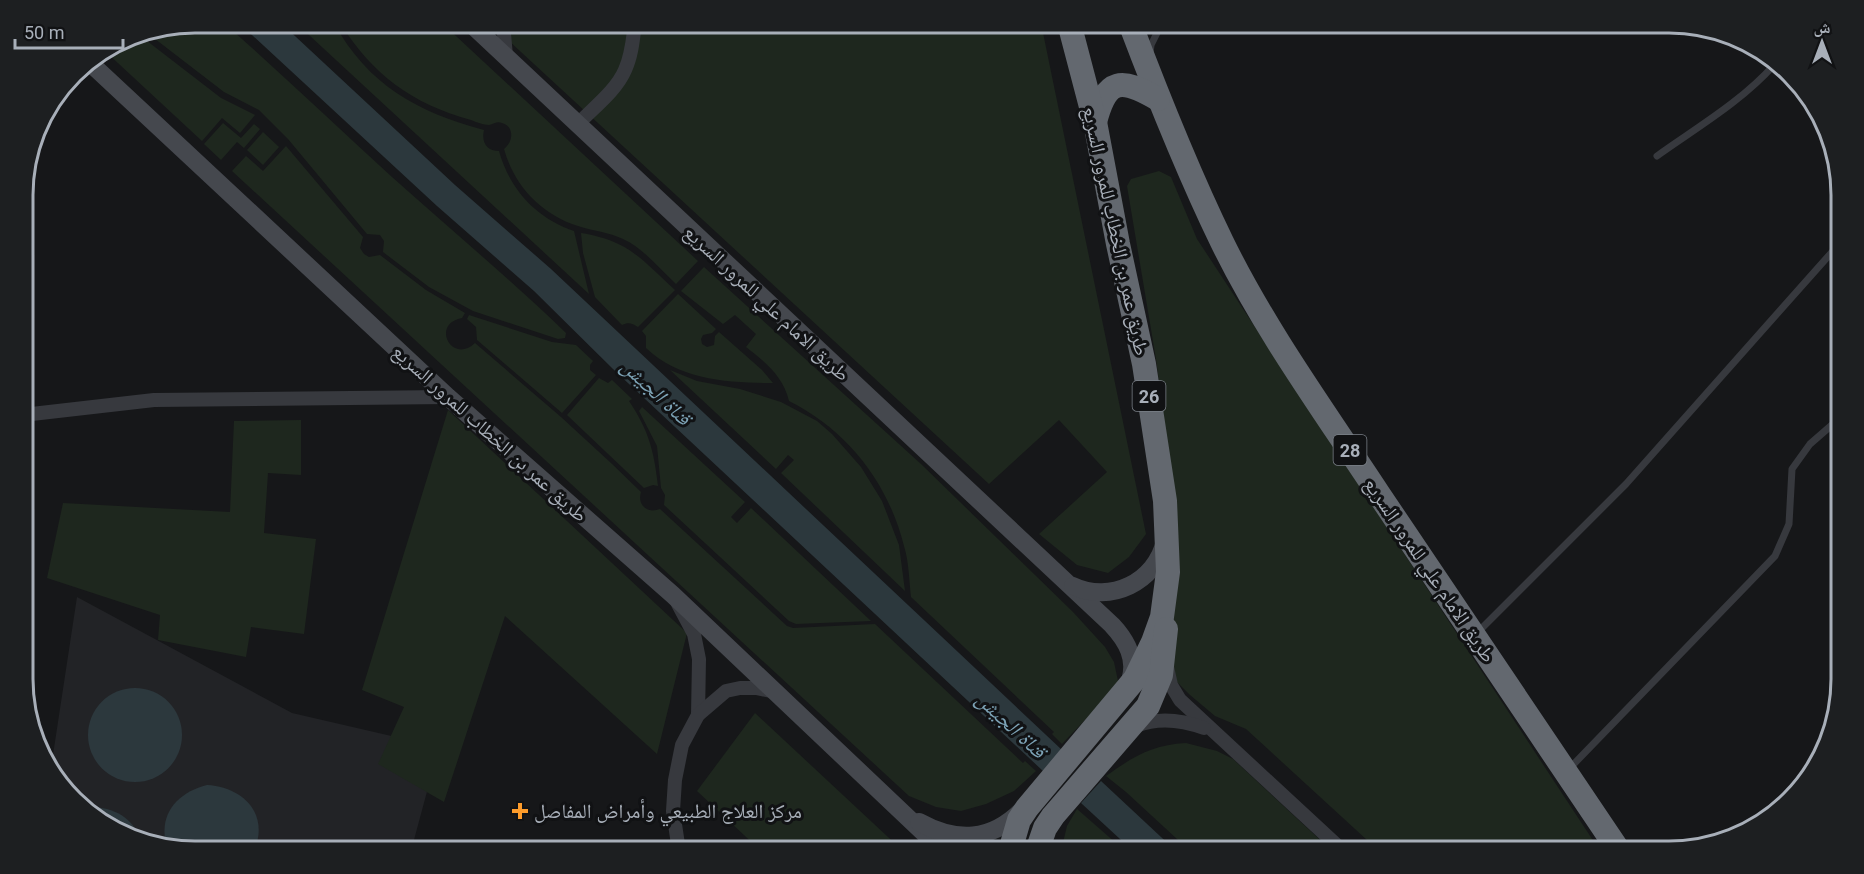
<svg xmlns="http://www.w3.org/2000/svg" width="1864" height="874" viewBox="0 0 1864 874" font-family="Roboto,'Noto Naskh Arabic',sans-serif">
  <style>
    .built { fill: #222326 }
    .green { fill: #1e271e }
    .water { fill: #2c383d }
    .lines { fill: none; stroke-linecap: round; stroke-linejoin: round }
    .lane { stroke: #37393e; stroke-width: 7 }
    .street { stroke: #37393e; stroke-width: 14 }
    .secondary { stroke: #45484e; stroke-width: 18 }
    .highway { stroke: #63686f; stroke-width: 24 }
    .poi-dot { fill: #fc9b2b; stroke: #111214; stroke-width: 2 }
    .labels { text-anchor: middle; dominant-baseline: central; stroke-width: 6; stroke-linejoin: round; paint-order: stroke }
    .shield { fill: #111214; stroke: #7b8088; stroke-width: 1.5 }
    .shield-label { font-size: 18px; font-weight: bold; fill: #a8afb9 }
    .street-label { font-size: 20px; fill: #a8afb9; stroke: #111214 }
    .poi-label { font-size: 20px; fill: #a8afb9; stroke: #111214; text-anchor: start }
    .water-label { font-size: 21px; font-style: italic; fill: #7da3b6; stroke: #111214 }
    .rim { fill: none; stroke: #a8afb9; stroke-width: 3 }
  </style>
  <rect width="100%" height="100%" fill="#161719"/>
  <path class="built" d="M77 597 292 713 439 747 411 851H195L128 838 58 784 51 768Z"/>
  <g class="green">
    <path d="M195 23H224C281 73 336 126 392 177 450 229 510 279 566 333L565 338 558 339 473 311 429 287 383 252 384 241 380 235 367 234 288 139 259 110 224 92 146 32Z"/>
    <path d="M296 23H334C368 85 417 112 484 130 481 142 487 151 499 151 510 190 536 218 574 231L589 294Z"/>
    <path d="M340 23H442L698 261 676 284C660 269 643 248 623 239 609 232 593 231 578 226 542 215 514 186 504 149 513 142 515 127 502 123 497 121 494 124 489 125 484 125 476 122 471 120 411 103 374 76 340 23Z"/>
    <path d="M506 23H1041L1146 534 1129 557 1108 573 1077 565 1039 534 1107 472 1059 420 989 484 508 40Z"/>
    <path d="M138 34 221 98 255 115 240 133 222 118 202 141 105 51 129 35Z"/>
    <path d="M223 123 241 138 254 124 260 129 244 148 237 142 221 160 204 144Z"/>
    <path d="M263 132 279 147 263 165 247 150Z"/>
    <path d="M286 146 363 237 360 248 364 254 369 257 380 255 426 290 465 313 462 318C430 324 452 365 475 343L561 417 611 463 641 492C637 505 647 514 660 509L787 626 793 628 875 624 1023 763 1025 761 1036 771 1014 791 986 804 961 811 936 807 909 796 232 171 246 156 263 171Z"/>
    <path d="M1159 171 1171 177 1197 239 1600 851H1379L1246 729 1215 716 1190 695 1173 678 1169 663 1178 526 1156 359 1127 186 1131 179Z"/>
    <path d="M581 233C629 241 640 258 675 290L638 327C632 323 628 322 622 325L595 297 583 253Z"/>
    <path d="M704 267 921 464 1073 612 1105 647 1114 662 1118 681 1106 698 1062 744 1052 734 1054 732 911 597C909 580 909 562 904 546 888 482 847 430 789 401 783 376 765 362 746 347L756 334 735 315 723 324 681 291Z"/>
    <path d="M678 294 716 329 712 333 703 335 701 339 702 344 707 347 714 345 715 336 719 332 762 370 773 383C729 383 679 380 646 348V336L642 331Z"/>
    <path d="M469 315 552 342 576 345 593 361 590 365V370L596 375 562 413 477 340 476 327 467 319Z"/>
    <path d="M670 370 697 381 740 389 781 402 817 421 832 434 861 467 882 501 899 545 905 591 781 473 794 460 788 455 776 469Z"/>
    <path d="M599 378 608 383 612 380 632 399 629 401C649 431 654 451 658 486L653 485 644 488 567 415Z"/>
    <path d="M642 407 745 502 731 517 737 523 751 508 871 621 796 624 789 621 664 505 665 495 661 488 657 446 639 411Z"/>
    <path d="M448 410 687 633 657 754 505 616 444 802 378 764 404 707 362 690Z"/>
    <path d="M301 420V475L268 473 264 533 316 539 304 634 251 627 246 657 158 640 160 615 47 578 63 503 230 512 234 421Z"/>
    <path d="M755 713 903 851H761L697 791Z"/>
    <path d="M1186 743 1217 751 1233 759 1332 851H1190L1126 792 1106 776C1134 756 1152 745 1186 743Z"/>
    <path d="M1077 809 1125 851H1061L1067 826Z"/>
  </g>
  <g class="water">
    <path d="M239 23H281L455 185 551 269 1062 750 1043 771 613 369 534 291 437 206Z"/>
    <circle cx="135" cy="735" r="47"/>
    <path d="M1101 781 1176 851H1133L1081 803Z"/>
    <path d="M207 785C243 787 270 814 254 851H195L167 846C157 815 178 792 207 785Z"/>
    <path d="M88 807C111 806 134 817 140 840L128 838Z"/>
  </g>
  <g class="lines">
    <g class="lane">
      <path d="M1150 53 1151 45 1162 23"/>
      <path d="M1657 156C1696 128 1741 102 1774 65"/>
      <path d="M1478 632 1626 484 1840 243"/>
      <path d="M1568 770 1775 556 1789 524 1792 469 1810 444 1841 417"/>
    </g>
    <g class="street">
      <path d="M503 23 506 56"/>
      <path d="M577 125C593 108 616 91 625 70 632 55 633 38 635 23"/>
      <path d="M23 415 154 400 448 397"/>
      <path d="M678 604 694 634 699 659 698 715"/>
      <path d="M1167 667 1171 685 1180 700 1343 851"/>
      <path d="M1136 726C1158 717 1182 720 1204 728"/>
      <path d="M679 851 673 811 675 780 682 745 698 715 726 691 740 688H756L776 692"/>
    </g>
    <g class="secondary">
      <path d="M470 23 1112 625C1127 641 1137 659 1130 681"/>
      <path d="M88 61 448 397 673 595 943 851"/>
      <path d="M1073 586C1110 604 1156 582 1165 541"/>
      <path d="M919 822C957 843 991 841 1022 810"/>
    </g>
    <g class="highway">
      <path d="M1130 23C1158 97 1187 170 1222 242 1265 330 1324 411 1378 493 1458 612 1539 732 1619 851"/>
      <path d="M1095 122C1107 77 1121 78 1158 99"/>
      <path d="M1010 851 1019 820 1027 808 1135 679 1153 642 1162 617 1168 572 1165 501 1144 364 1118 244 1095 122 1069 23"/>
      <path d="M1037 851 1045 828 1053 816 1148 706 1161 675 1166 629"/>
    </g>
  </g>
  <path class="poi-dot" d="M517 802h6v6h6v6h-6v6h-6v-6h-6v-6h6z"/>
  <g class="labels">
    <g class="shield">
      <rect x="1132.5" y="381" width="33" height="30" rx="4.5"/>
      <rect x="1333.5" y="435" width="33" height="30" rx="4.5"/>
    </g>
    <g class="shield-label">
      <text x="1149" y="396">26</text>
      <text x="1350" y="450">28</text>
    </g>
    <g class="street-label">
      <text transform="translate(1116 231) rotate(78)">طريق عمر بن الخطاب للمرور السريع</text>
      <text transform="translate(767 303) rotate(43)">طريق الامام علي للمرور السريع</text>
      <text transform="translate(490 433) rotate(42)">طريق عمر بن الخطاب للمرور السريع</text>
      <text transform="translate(1430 570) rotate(56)">طريق الامام علي للمرور السريع</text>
    </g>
    <g class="poi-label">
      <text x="534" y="811">مركز العلاج الطبيعي وأمراض المفاصل</text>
    </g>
    <g class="water-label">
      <text transform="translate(656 392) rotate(43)">قناة الجيش</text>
      <text transform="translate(1011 725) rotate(43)">قناة الجيش</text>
    </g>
  </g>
  <path d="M0 0H1864V874H0ZM195 33H1669A162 162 0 0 1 1831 195V679A162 162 0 0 1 1669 841H195A162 162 0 0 1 33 679V195A162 162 0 0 1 195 33Z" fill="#1d1f21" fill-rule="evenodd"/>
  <path class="rim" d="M195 33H1669A162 162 0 0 1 1831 195V679A162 162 0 0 1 1669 841H195A162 162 0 0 1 33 679V195A162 162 0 0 1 195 33Z"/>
  <g transform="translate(1822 42)" stroke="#111214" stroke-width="4.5" paint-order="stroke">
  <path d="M0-4.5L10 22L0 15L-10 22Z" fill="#a8afb9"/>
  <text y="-9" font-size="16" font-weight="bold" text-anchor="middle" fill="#a8afb9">ش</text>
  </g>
  <path d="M15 39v9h108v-9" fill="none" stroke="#a8afb9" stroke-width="3"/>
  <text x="24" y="39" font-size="18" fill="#a8afb9" stroke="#111214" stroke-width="4.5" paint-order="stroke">50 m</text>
</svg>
